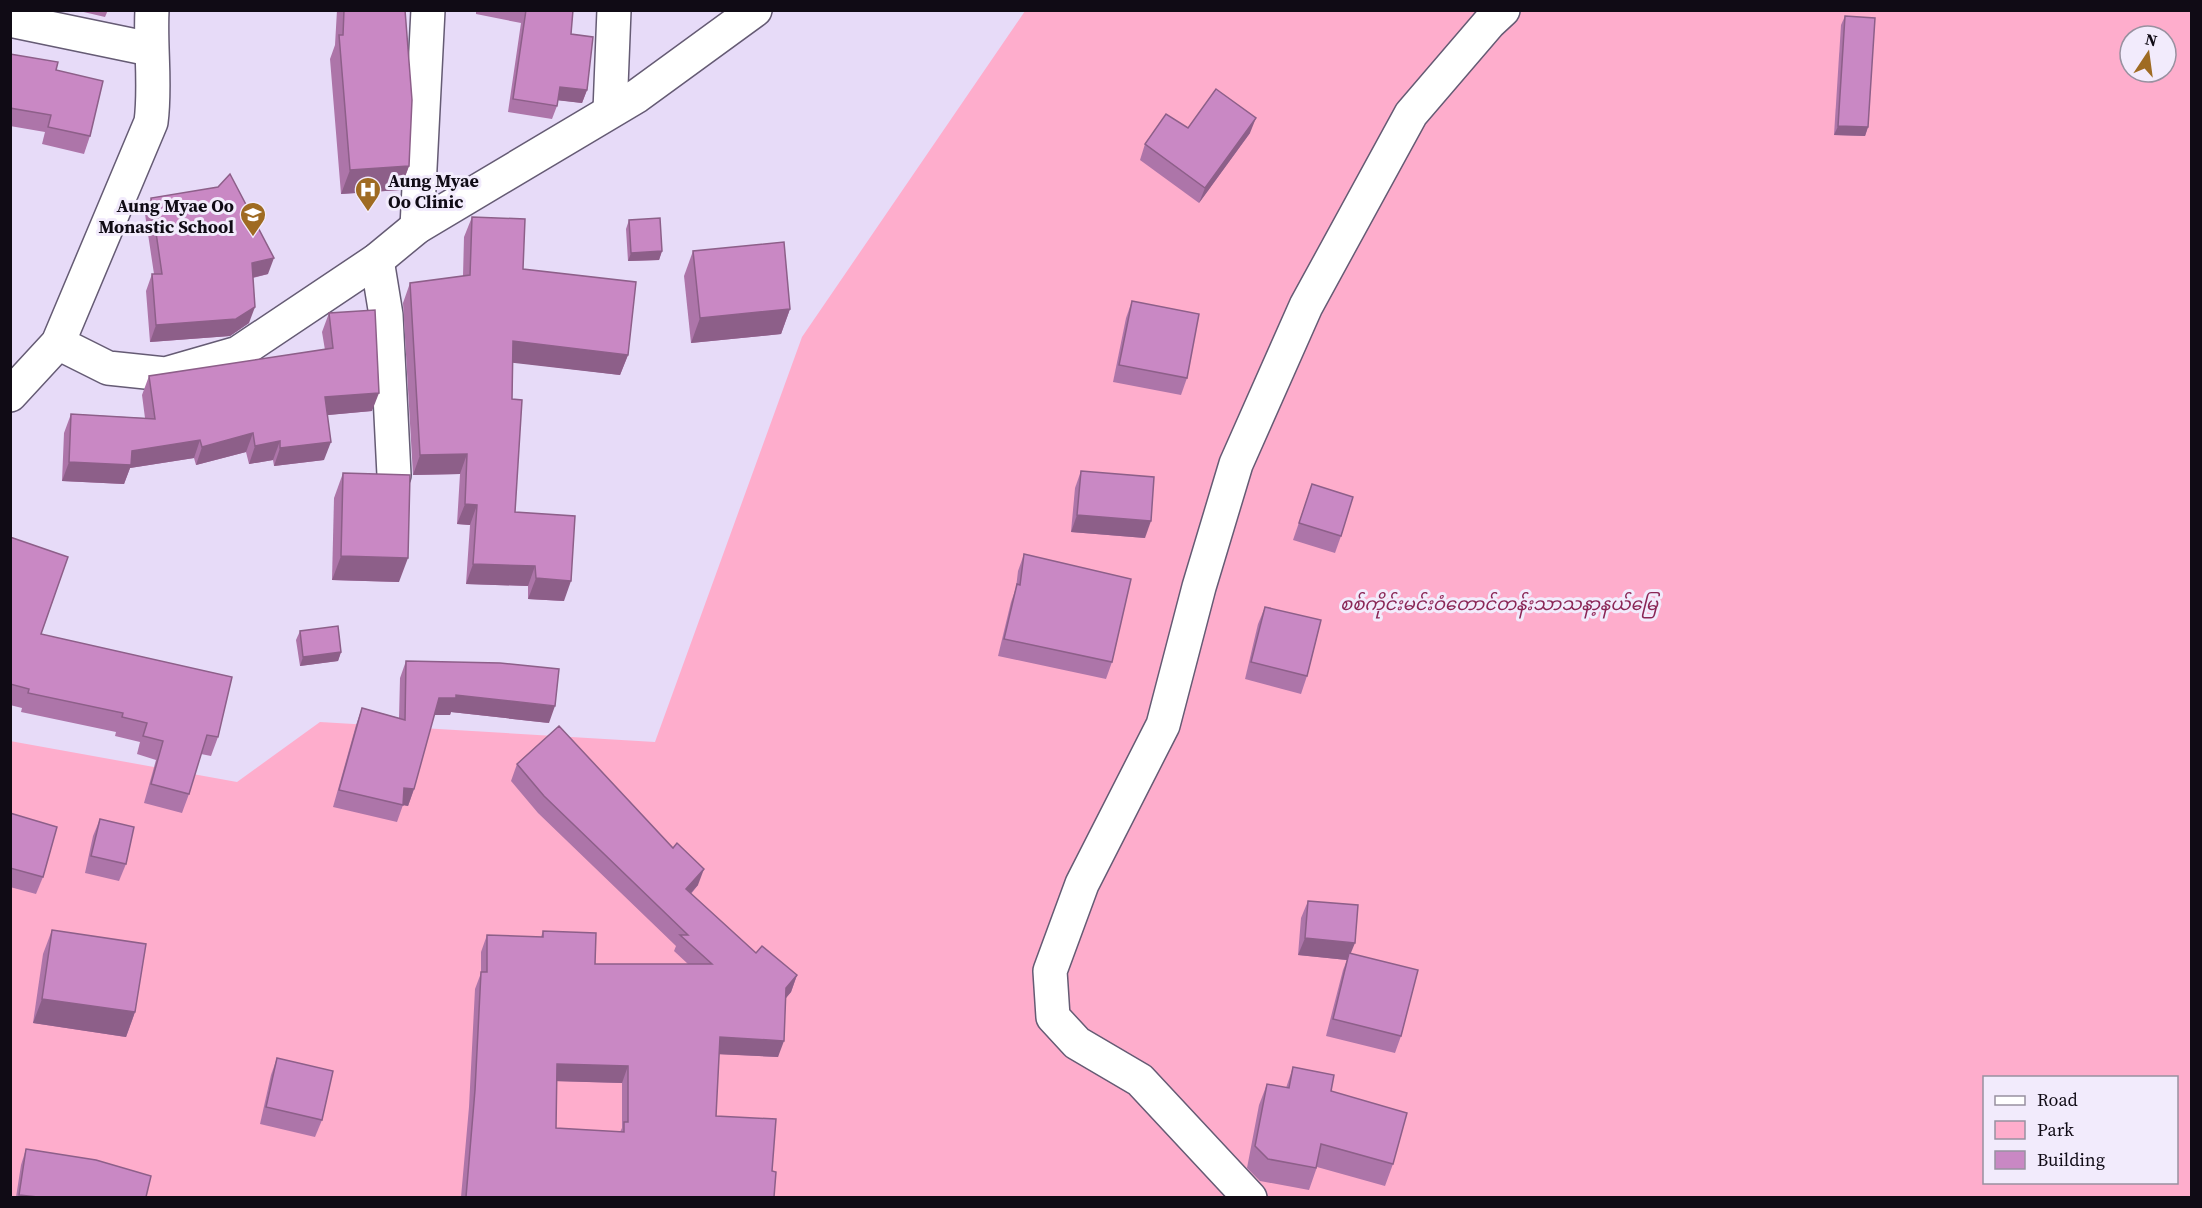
<svg xmlns="http://www.w3.org/2000/svg" width="2202" height="1208" viewBox="0 0 2202 1208" font-family="'Source Serif 4','Noto Sans Myanmar',serif">
  <style>
    .green { fill: #feadcc; fill-rule: evenodd }
    .lines { fill: none; stroke-linecap: round; stroke-linejoin: round }
    .street-casing { stroke: #655b74; stroke-width: 36 }
    .street { stroke: #fff; stroke-width: 33 }
    .wall { fill: #ad75a9; fill-rule: evenodd }
    .shaded-wall { fill: #8d5f89 }
    .building { fill: #c988c4; stroke: #8d5f89; stroke-width: 1.5; fill-rule: evenodd }
    .labels { text-anchor: middle; dominant-baseline: central; stroke-width: 6; stroke-linejoin: round; paint-order: stroke }
    .poi-label { font-size: 18px; font-weight: bold; fill: #100b15; stroke: #f2ebfc; text-anchor: start }
    .park-label { font-size: 18px; font-style: italic; fill: #8a2656; stroke: #f2ebfc }
  </style>
  <rect width="100%" height="100%" fill="#e7dbf8"/>
  <path class="green" d="M1025 11H2191V1197H11L10 741 237 782 320 722 655 742 802 337ZM2130 36H2166V72H2130ZM1984 1078H2176V1182H1984Z"/>
  <g class="lines">
    <defs>
      <g id="street">
        <path d="M10 20 150 49"/>
        <path d="M610 111 614 10"/>
        <path d="M417 227 428 10"/>
        <path d="M377 260 386 315 394 475"/>
        <path d="M58 343 108 368 165 374 238 353 377 260 417 227 637 96 755 10"/>
        <path d="M10 395 58 343 151 122C156 85 150 48 152 10"/>
        <path d="M1250 1198 1140 1080 1077 1043 1053 1017 1050 971 1082 884 1163 725 1199 587 1236 464 1306 306 1411 114 1489 23 1503 10"/>
      </g>
    </defs>
    <use href="#street" class="street-casing"/>
    <use href="#street" class="street"/>
  </g>
  <g class="wall">
    <path d="M75 10H108L105 17Z"/>
    <path d="M337 10H405L409 166 400 190 341 194 330 59 335 45Z"/>
    <path d="M476 10H573L571 34 587 90 582 103 558 100 557 106 552 119 508 112 521 23 476 14Z"/>
    <path d="M1845 16 1868 127 1865 136 1834 135 1841 25Z"/>
    <path d="M10 54 56 70 90 136 84 154 42 144 45 132 10 126Z"/>
    <path d="M1188 128 1250 133 1199 203 1140 160 1145 144Z"/>
    <path d="M151 198 268 274 253 278 249 323 230 336 150 342 146 291 152 274H154L145 214Z"/>
    <path d="M472 217 523 269 628 355 620 375 513 362 512 399 515 512 564 601 528 599V586L466 584 470 525 457 524 460 474 413 475 403 303 410 283 463 276 464 237Z"/>
    <path d="M629 220 662 251 659 260 628 261 626 229Z"/>
    <path d="M693 251 790 309 781 334 691 343 684 276Z"/>
    <path d="M1132 301 1187 378 1181 395 1113 382 1126 318Z"/>
    <path d="M329 313 372 411 327 415 324 460 274 466 273 460 249 464 246 452 196 465 194 458 130 468 124 484 62 481 64 433 71 414 145 418 142 395 149 376 325 350 322 332Z"/>
    <path d="M1081 471 1145 538 1071 532 1075 488Z"/>
    <path d="M343 473 399 582 332 580 334 498Z"/>
    <path d="M1312 484 1341 536 1335 553 1293 540Z"/>
    <path d="M10 537 41 634 218 737 211 756 201 754 189 794 182 813 144 803 156 760 137 754 140 742 115 736 116 732 21 712 22 708 10 705Z"/>
    <path d="M1024 554 1112 662 1106 679 998 656 1011 602 1016 588 1018 571Z"/>
    <path d="M1265 607 1307 676 1301 694 1245 679 1258 624Z"/>
    <path d="M300 631 341 652 338 661 300 666 296 640Z"/>
    <path d="M406 661 549 723 451 712 450 715H434L414 789 408 806 403 805 397 822 333 807 356 725 362 708 399 718 400 678Z"/>
    <path d="M517 764 698 885 691 894 756 953 797 975 791 992 786 998 778 1057 719 1054 716 1116 772 1171 774 1197H461L469 1107 475 989 481 973V952L487 935 541 937 543 931 595 964H688L674 951 676 946 538 813 511 781ZM557 1081 622 1083V1128L620 1132 556 1128Z"/>
    <path d="M10 813 43 877 36 894 10 887Z"/>
    <path d="M100 819 126 864 119 881 85 873 93 836Z"/>
    <path d="M1308 901 1351 953 1401 1036 1395 1053 1326 1036 1343 970 1347 960 1298 955 1301 918Z"/>
    <path d="M52 930 135 1012 126 1037 33 1023 43 954Z"/>
    <path d="M277 1058 322 1120 315 1137 260 1124 271 1075Z"/>
    <path d="M1293 1067 1331 1091 1393 1164 1385 1186 1317 1167 1309 1190 1260 1181 1247 1168 1259 1105 1267 1084 1286 1088Z"/>
    <path d="M26 1149 146 1197H16L21 1165Z"/>
  </g>
  <g class="shaded-wall">
    <path d="M560 87 587 90 582 103 555 100Z"/>
    <path d="M1256 118 1250 133 1199 203 1205 188Z"/>
    <path d="M1838 126 1868 127 1865 136 1834 135Z"/>
    <path d="M409 166 400 190 341 194 350 170Z"/>
    <path d="M662 251 659 260 628 261 631 253Z"/>
    <path d="M274 258 268 274 246 279 252 263Z"/>
    <path d="M255 307 249 323 230 336 150 342 156 325Z"/>
    <path d="M790 309 781 334 691 343 700 318Z"/>
    <path d="M513 341 628 355 620 375 506 362Z"/>
    <path d="M379 393 372 411 318 416 325 397Z"/>
    <path d="M253 433 246 452 196 465 202 447Z"/>
    <path d="M200 440 194 458 130 468 124 484 62 481 69 462 132 451Z"/>
    <path d="M280 441 273 460 249 464 255 446Z"/>
    <path d="M331 442 324 460 274 466 280 448Z"/>
    <path d="M467 454 460 474 413 475 420 455Z"/>
    <path d="M465 504 477 505 470 525 457 524Z"/>
    <path d="M1077 515 1151 521 1145 538 1071 532Z"/>
    <path d="M341 556 408 558 399 582 332 580Z"/>
    <path d="M473 564 535 566 528 586 466 584Z"/>
    <path d="M536 578 571 581 564 601 528 599Z"/>
    <path d="M341 652 338 661 300 666 303 657Z"/>
    <path d="M456 695 555 706 549 723 451 712 450 715H432L439 698Z"/>
    <path d="M404 788 414 789 408 806 403 805Z"/>
    <path d="M704 869 698 885 680 905 686 889Z"/>
    <path d="M1305 938 1355 943 1348 960 1349 953 1347 960 1298 955Z"/>
    <path d="M797 975 791 992 780 1005 786 988Z"/>
    <path d="M42 999 135 1012 126 1037 33 1023Z"/>
    <path d="M720 1037 784 1041 778 1057 714 1054Z"/>
    <path d="M557 1064 628 1066 622 1083 551 1081Z"/>
  </g>
  <g class="building">
    <path d="M344 10H405L412 100 409 166 350 170 339 35H343Z"/>
    <path d="M526 10H573L571 34 593 37 587 90 560 87 557 106 513 99Z"/>
    <path d="M1845 16 1875 18 1868 127 1838 126Z"/>
    <path d="M10 54 58 62 56 70 103 81 90 136 48 127 51 115 10 108Z"/>
    <path d="M1216 89 1256 118 1205 188 1145 144 1166 114 1188 128Z"/>
    <path d="M230 174 274 258 252 263 255 307 236 319 156 325 152 274H162L151 198 218 187Z"/>
    <path d="M472 217 525 219 523 269 636 282 628 355 513 341 512 399 522 400 515 512 575 516 571 581 536 578 535 566 473 564 477 505 465 504 467 454 420 455 410 283 470 275Z"/>
    <path d="M660 218 662 251 631 253 629 220Z"/>
    <path d="M784 242 790 309 700 318 693 251Z"/>
    <path d="M1132 301 1199 314 1187 378 1119 365Z"/>
    <path d="M375 310 379 393 325 397 331 442 280 448V441L255 446 253 433 202 447 200 440 132 451 131 465 69 462 71 414 155 419 149 376 333 348 329 313Z"/>
    <path d="M1081 471 1154 477 1151 521 1077 515Z"/>
    <path d="M343 473 410 475 408 558 341 556Z"/>
    <path d="M1312 484 1353 497 1341 536 1299 523Z"/>
    <path d="M10 537 68 557 41 634 232 677 218 737 207 735 189 794 151 784 163 741 143 736 147 723 122 717 123 713 28 693 29 689 10 684Z"/>
    <path d="M1024 554 1131 579 1112 662 1004 639 1017 584 1020 585Z"/>
    <path d="M1265 607 1321 620 1307 676 1251 662Z"/>
    <path d="M338 626 341 652 303 657 300 631Z"/>
    <path d="M406 661 500 663 559 669 555 706 456 695V698H439L414 789 404 788 403 805 339 790 362 708 405 720Z"/>
    <path d="M559 726 673 848 677 843 704 869 686 889 756 953 762 946 797 975 786 988 784 1041 720 1037 716 1116 776 1119 772 1171 776 1172 774 1197H466L475 1090 481 972H487V935L543 937V931L596 933 595 964H712L680 935H688L544 796 517 764ZM557 1064 628 1066V1122H624V1132L556 1128Z"/>
    <path d="M10 813 57 827 43 877 10 868Z"/>
    <path d="M100 819 134 827 126 864 91 856Z"/>
    <path d="M1308 901 1358 905 1355 943 1305 938Z"/>
    <path d="M52 930 146 944 135 1012 42 999Z"/>
    <path d="M1349 953 1418 970 1401 1036 1333 1019Z"/>
    <path d="M277 1058 333 1071 322 1120 266 1107Z"/>
    <path d="M1293 1067 1334 1075 1331 1091 1407 1113 1393 1164 1321 1144 1316 1168 1268 1159 1255 1146 1267 1084 1289 1088Z"/>
    <path d="M26 1149 96 1160 151 1176 146 1197H38L19 1195Z"/>
  </g>
  <defs>
    <symbol id="hospital-pin" viewBox="-11 -11 22 30"><path d="M0 17L-7.5 6A9.5 9.5 0 1 1 7.5 6Z" fill="#9f6b22" stroke="#f2ebfc"/><path d="M-5-5h3v3.5h4V-5h3V5h-3V1.5h-4V5h-3Z" fill="#fff"/></symbol>
    <symbol id="school-pin" viewBox="-11 -11 22 30"><path d="M0 17L-7.5 6A9.5 9.5 0 1 1 7.5 6Z" fill="#9f6b22" stroke="#f2ebfc"/><path d="M0-5L7-2L0 1L-7-2ZM-4 1L0 2.5L4 1V4Q0 6-4 4Z" fill="#fff"/></symbol>
  </defs>
  <g fill-rule="evenodd">
    <use href="#hospital-pin" x="353" y="175" width="30" height="40"/>
    <use href="#school-pin" x="238" y="200" width="30" height="40"/>
  </g>
  <g class="labels">
    <g class="poi-label">
      <text x="388" y="180">Aung Myae<tspan x="388" dy="21">Oo Clinic</tspan></text>
      <text x="234" y="205" text-anchor="end">Aung Myae Oo<tspan x="234" dy="21">Monastic School</tspan></text>
    </g>
    <g class="park-label">
      <text x="1499" y="603">စစ်ကိုင်းမင်းဝံတောင်တန်းသာသနာ့နယ်မြေ</text>
    </g>
  </g>
  <rect width="2202" height="1208" fill="none" stroke="#100b15" stroke-width="24"/>
  <rect x="1983" y="1076" width="195" height="108" fill="#f2ebfc" stroke="#9891a0" stroke-width="1.5"/>
  <rect x="1995" y="1096" width="30" height="9" fill="#ffffff" stroke="#9891a0" stroke-width="1.5"/>
  <text x="2037" y="1106" font-size="18" fill="#100b15">Road</text>
  <rect x="1995" y="1121" width="30" height="18" fill="#feadcc" stroke="#9891a0" stroke-width="1.5"/>
  <text x="2037" y="1136" font-size="18" fill="#100b15">Park</text>
  <rect x="1995" y="1151" width="30" height="18" fill="#c988c4" stroke="#9891a0" stroke-width="1.5"/>
  <text x="2037" y="1166" font-size="18" fill="#100b15">Building</text>
  <g transform="translate(2148 54) rotate(13)"><circle r="28" fill="#f2ebfc" stroke="#9891a0" stroke-width="1.5"/>
  <path d="M0-4.5L10 22L0 15L-10 22Z" fill="#9f6b22"/>
  <text y="-9" font-size="16" font-weight="bold" text-anchor="middle" fill="#100b15">N</text>
  </g>
</svg>
